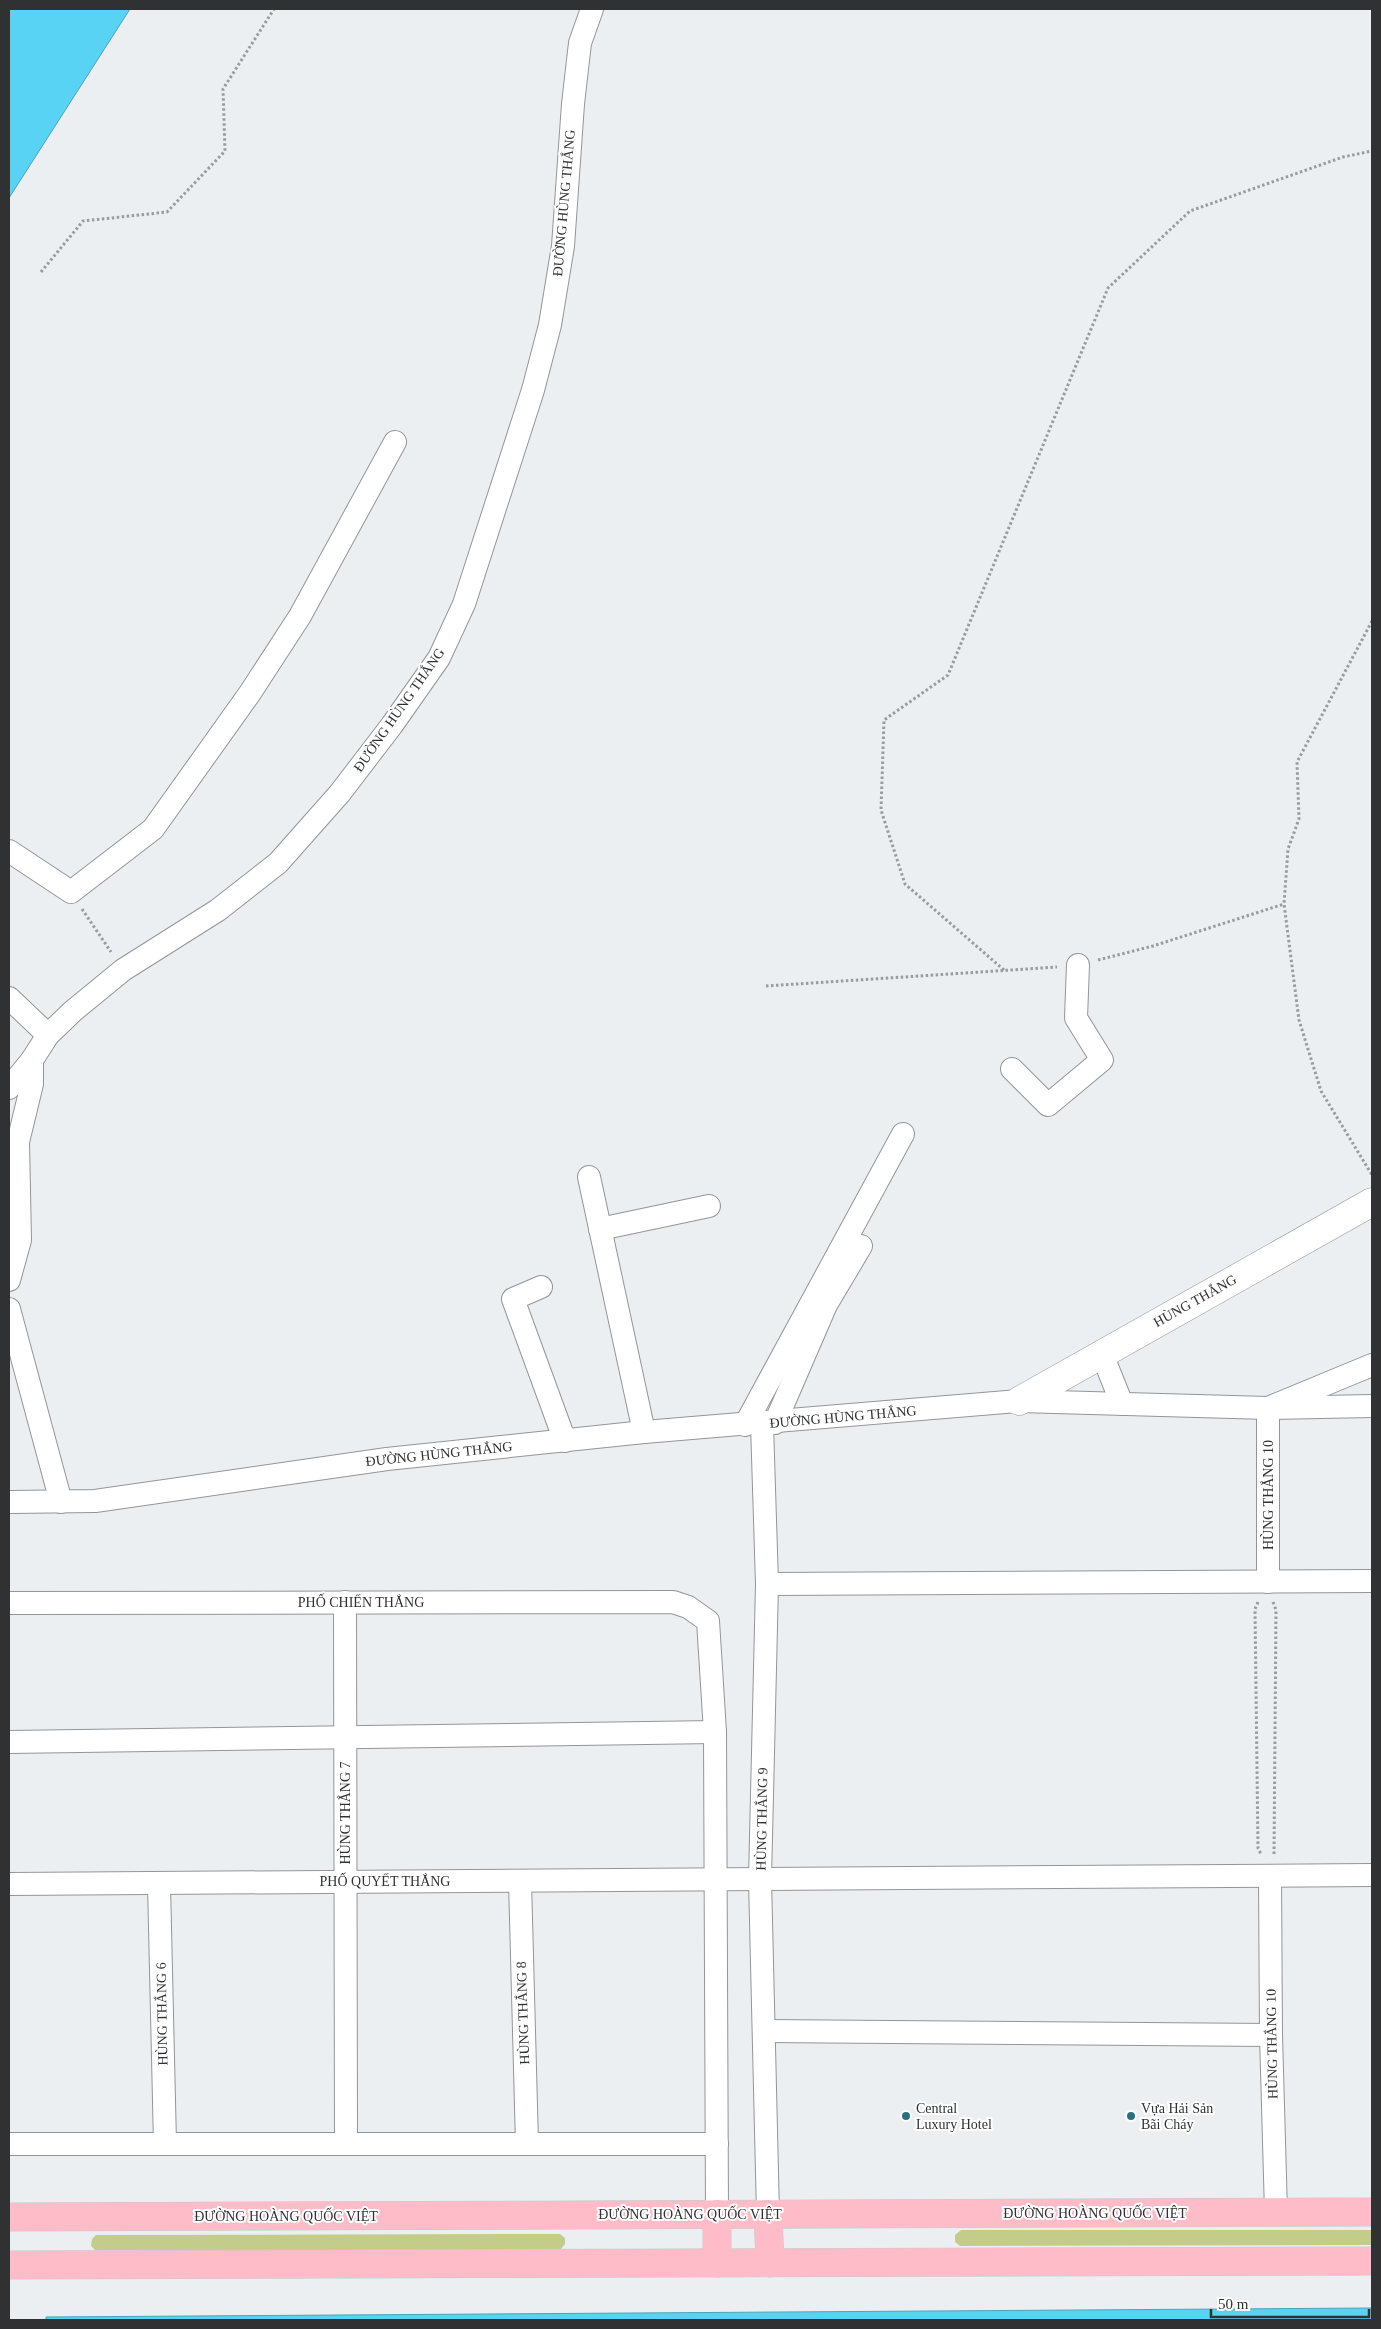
<svg xmlns="http://www.w3.org/2000/svg" width="1381" height="2329" viewBox="0 0 1381 2329" font-family="'Times New Roman',serif">
  <style>
    .green { fill: #c3cc89 }
    .water { fill: #58d3f3; stroke: #4ca2b9 }
    .lines { fill: none; stroke-linecap: round; stroke-linejoin: round }
    .street-casing { stroke: #939598; stroke-width: 24 }
    .secondary-casing { stroke: #939598; stroke-width: 29 }
    .primary-casing { stroke: #c9c9ca; stroke-width: 29 }
    .path { stroke: #999b9d; stroke-width: 3; stroke-dasharray: 2.5 2.5; stroke-linecap: butt }
    .street { stroke: #fff; stroke-width: 22 }
    .secondary { stroke: #fff; stroke-width: 28 }
    .primary { stroke: #fdbcc8; stroke-width: 28 }
    .poi-dot { fill: #2a717d; stroke: #fff; stroke-width: 2 }
    .labels { text-anchor: middle; dominant-baseline: central; stroke-width: 4; stroke-linejoin: round; paint-order: stroke }
    .street-label { font-size: 14px; fill: #303132; stroke: #fff }
    .poi-label { font-size: 14px; fill: #303132; stroke: #fff; text-anchor: start }
  </style>
  <rect width="100%" height="100%" fill="#eceff2"/>
  <g class="green">
    <path d="M961 2230H1372V2245L960 2246 955 2242V2235Z"/>
    <path d="M560 2234 565 2238V2244L560 2250H95L91 2246 92 2239 96 2235Z"/>
  </g>
  <g class="water">
    <path d="M9 9H130L9 198Z"/>
    <path d="M1372 2308V2320H46V2317Z"/>
  </g>
  <g class="lines">
    <defs>
      <g id="street">
        <path d="M9 851 71 892 153 829 250 693 300 616 395 442"/>
        <path d="M9 998 48 1035"/>
        <path d="M1012 1069 1048 1105 1102 1060 1076 1018 1078 965"/>
        <path d="M9 1088 32 1060"/>
        <path d="M589 1177 644 1432"/>
        <path d="M600 1229 709 1206"/>
        <path d="M9 1280 20 1240 18 1142 32 1084V1060L48 1035 73 1011 123 970 218 910 278 863 340 793 392 725 439 658 464 604 533 390 550 325 563 246 573 104 580 43 592 9"/>
        <path d="M541 1287 513 1299 565 1441"/>
        <path d="M9 1309 61 1502"/>
        <path d="M1102 1354 1122 1404"/>
        <path d="M775 1423 826 1305 861 1246"/>
        <path d="M762 1424 767 1584 760 1879 768 2214"/>
        <path d="M745 1425 903 1134"/>
        <path d="M9 1502 95 1501 387 1459 644 1432 1019 1401 1268 1408 1372 1406"/>
        <path d="M1268 1582V1408L1372 1365"/>
        <path d="M767 1584 1372 1581"/>
        <path d="M345 1602 346 2144"/>
        <path d="M9 1603 673 1602 688 1607 708 1621 715 1732 717 2214"/>
        <path d="M9 1742 715 1732"/>
        <path d="M1270 1876 1271 2035 1276 2212"/>
        <path d="M520 1881 527 2144"/>
        <path d="M9 1884 1372 1875"/>
        <path d="M159 1884 165 2144"/>
        <path d="M764 2031 1271 2035"/>
        <path d="M9 2144H717"/>
      </g>
      <path id="secondary" d="M1019 1401 1372 1202"/>
      <g id="primary">
        <path d="M717 2214V2263"/>
        <path d="M768 2214 770 2263"/>
        <path d="M9 2217 1372 2212"/>
        <path d="M9 2265 1372 2261"/>
      </g>
    </defs>
    <use href="#street" class="street-casing"/>
    <use href="#secondary" class="secondary-casing"/>
    <use href="#primary" class="primary-casing"/>
    <g class="path">
      <path d="M41 272 83 221 167 212 225 151 223 89 274 9"/>
      <path d="M1372 621 1297 762 1299 819 1288 849 1284 904 1299 1020 1321 1091 1372 1175"/>
      <path d="M82 909 111 952"/>
      <path d="M1098 960 1153 946 1284 904"/>
      <path d="M1004 970 905 884 881 810 884 720 948 675 1108 288 1190 211 1343 157 1372 151"/>
      <path d="M766 986 1057 967"/>
      <path d="M1258 1602 1255 1609 1258 1848 1261 1854"/>
      <path d="M1273 1602 1276 1610 1274 1856"/>
    </g>
    <use href="#street" class="street"/>
    <use href="#secondary" class="secondary"/>
    <use href="#primary" class="primary"/>
  </g>
  <g class="poi-dot">
    <circle cx="906" cy="2116" r="5"/>
    <circle cx="1131" cy="2116" r="5"/>
  </g>
  <g class="labels">
    <g class="street-label">
      <text transform="translate(564 203) rotate(-85)">ĐƯỜNG HÙNG THẮNG</text>
      <text transform="translate(399 710) rotate(-55)">ĐƯỜNG HÙNG THẮNG</text>
      <text transform="translate(1195 1301) rotate(-29)">HÙNG THẮNG</text>
      <text transform="translate(843 1417) rotate(-5)">ĐƯỜNG HÙNG THẮNG</text>
      <text transform="translate(439 1454) rotate(-6)">ĐƯỜNG HÙNG THẮNG</text>
      <text transform="translate(1268 1495) rotate(-90)">HÙNG THẮNG 10</text>
      <text x="361" y="1602">PHỐ CHIẾN THẮNG</text>
      <text transform="translate(345 1813) rotate(-90)">HÙNG THẮNG 7</text>
      <text transform="translate(762 1819) rotate(-89)">HÙNG THẮNG 9</text>
      <text x="385" y="1881">PHỐ QUYẾT THẮNG</text>
      <text transform="translate(523 2013) rotate(-92)">HÙNG THẮNG 8</text>
      <text transform="translate(162 2014) rotate(-91)">HÙNG THẮNG 6</text>
      <text transform="translate(1272 2044) rotate(-91)">HÙNG THẮNG 10</text>
      <text x="1095" y="2213">ĐƯỜNG HOÀNG QUỐC VIỆT</text>
      <text x="690" y="2214">ĐƯỜNG HOÀNG QUỐC VIỆT</text>
      <text x="286" y="2216">ĐƯỜNG HOÀNG QUỐC VIỆT</text>
    </g>
    <g class="poi-label">
      <text x="916" y="2108">Central<tspan x="916" dy="16">Luxury Hotel</tspan></text>
      <text x="1141" y="2108">Vựa Hải Sản<tspan x="1141" dy="16">Bãi Cháy</tspan></text>
    </g>
  </g>
  <rect width="1381" height="2329" fill="none" stroke="#303132" stroke-width="20"/>
  <path d="M1211 2309v8h158v-8" fill="none" stroke="#303132" stroke-width="2.5"/>
  <text x="1218" y="2309" font-size="15" fill="#303132" stroke="#ffffff" stroke-width="4" paint-order="stroke">50 m</text>
</svg>
